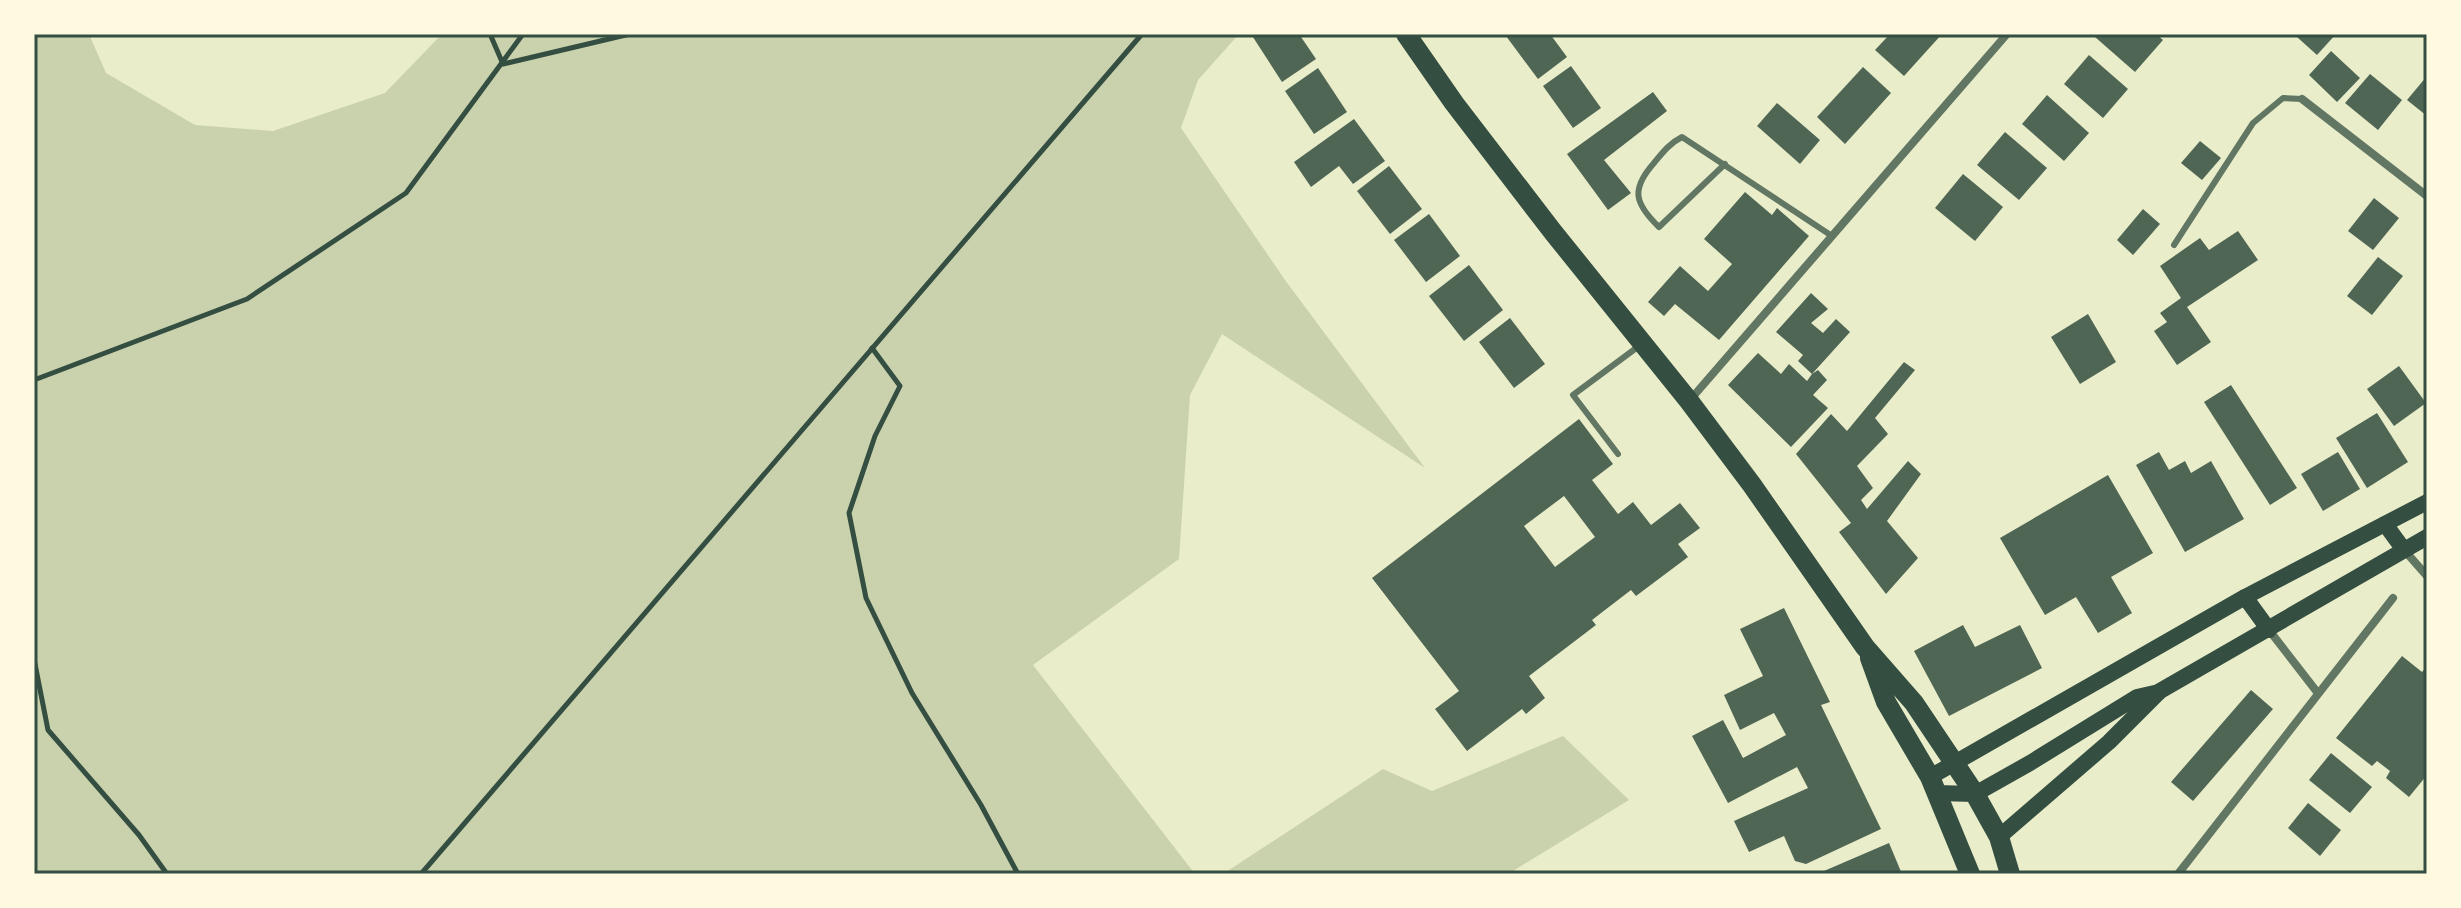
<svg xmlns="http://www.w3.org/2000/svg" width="2461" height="908" viewBox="0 0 2461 908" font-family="Poppins,sans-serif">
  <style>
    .green { fill: #cad2ad }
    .building { fill: #4f6655; fill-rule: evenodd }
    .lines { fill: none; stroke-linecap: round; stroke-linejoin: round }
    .path { stroke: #344e41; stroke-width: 5 }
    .service { stroke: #617663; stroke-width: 6 }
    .minor { stroke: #617663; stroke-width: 8 }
    .secondary { stroke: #344e41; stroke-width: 16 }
    .primary { stroke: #344e41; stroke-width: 20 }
    .neatline { fill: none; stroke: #344e41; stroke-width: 3 }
  </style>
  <rect width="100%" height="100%" fill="#e9edc9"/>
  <g class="green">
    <path d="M34 34H89L106 73 195 125 273 131 385 93 442 34H1239L1198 80 1181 128 1285 280 1425 468 1222 334 1190 395 1179 559 1033 665 1195 874H34Z"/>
    <path d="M1563 736 1629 800 1508 874H1223L1383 769 1432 791Z"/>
  </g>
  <g class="building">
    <path d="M1251 34H1299L1316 59 1282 82Z"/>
    <path d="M1510 34H1550L1567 57 1538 79 1506 36Z"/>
    <path d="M1890 34H1942L1904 76 1875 50Z"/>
    <path d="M2098 34H2156L2163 40 2135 72 2095 37Z"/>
    <path d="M2299 34H2336L2317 55 2297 37Z"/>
    <path d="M2331 51 2360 78 2337 102 2309 75Z"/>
    <path d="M2089 55 2128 89 2103 118 2064 84Z"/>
    <path d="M1571 66 1601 108 1573 128 1543 86Z"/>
    <path d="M1863 67 1891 93 1845 144 1817 117Z"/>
    <path d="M1318 68 1347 112 1314 134 1285 91Z"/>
    <path d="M2370 74 2402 100 2378 130 2345 103Z"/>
    <path d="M2427 76V116L2407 100Z"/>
    <path d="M1653 92 1667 111 1604 160 1631 193 1608 210 1567 154Z"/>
    <path d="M2047 95 2089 133 2064 161 2022 124Z"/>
    <path d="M1777 103 1820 140 1800 164 1757 126Z"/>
    <path d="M1354 119 1385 161 1353 184 1339 166 1311 187 1294 162Z"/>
    <path d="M2005 132 2047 168 2019 200 1977 165Z"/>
    <path d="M2200 141 2221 158 2202 180 2181 163Z"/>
    <path d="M1389 166 1422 209 1390 234 1357 191Z"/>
    <path d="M1963 174 2003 207 1975 241 1935 208Z"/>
    <path d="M1745 192 1772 215 1777 208 1809 236 1719 340 1675 304 1664 316 1648 302 1680 266 1708 291 1732 264 1704 239Z"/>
    <path d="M2374 198 2399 218 2373 250 2348 231Z"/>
    <path d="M2143 209 2160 224 2133 255 2117 240Z"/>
    <path d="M1429 214 1460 256 1426 282 1394 240Z"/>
    <path d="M2238 231 2258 260 2187 307 2211 342 2177 365 2154 331 2167 322 2160 313 2181 298 2160 266 2200 238 2209 250Z"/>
    <path d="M2378 257 2403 276 2372 315 2347 296Z"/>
    <path d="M1469 265 1503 310 1464 341 1429 296Z"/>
    <path d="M1811 293 1828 309 1811 323 1823 333 1836 319 1850 332 1812 374 1818 370 1827 380 1813 395 1828 408 1791 447 1728 385 1758 353 1781 374 1789 364 1807 381 1812 374 1798 361 1803 355 1776 332Z"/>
    <path d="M2088 314 2116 362 2080 384 2051 337Z"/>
    <path d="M1510 318 1545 364 1514 388 1479 342Z"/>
    <path d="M1904 362 1915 370 1875 418 1888 434 1857 466 1873 488 1861 500 1867 509 1908 461 1921 474 1887 521 1918 558 1886 594 1839 532 1851 523 1796 454 1831 414 1847 431Z"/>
    <path d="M2399 366 2426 403 2394 426 2367 389Z"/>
    <path d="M2231 385 2297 488 2270 505 2204 402Z"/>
    <path d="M2377 413 2408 462 2367 488 2336 438Z"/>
    <path d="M1579 419 1613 464 1592 480 1618 514 1633 502 1651 525 1680 503 1700 528 1678 544 1688 557 1636 596 1631 590 1592 620 1596 625 1529 676 1545 698 1526 714 1522 709 1467 751 1435 709 1459 691 1372 578ZM1564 496 1595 537 1555 567 1524 526Z"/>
    <path d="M2159 452 2169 470 2185 461 2191 473 2211 461 2244 519 2185 552 2136 465Z"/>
    <path d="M2338 452 2360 489 2323 511 2301 474Z"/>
    <path d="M2108 475 2153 553 2111 577 2132 613 2098 633 2076 597 2045 615 2000 538Z"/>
    <path d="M1784 608 1830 702 1821 705 1881 829 1806 864 1795 861 1784 836 1749 852 1734 821 1808 788 1797 767 1728 803 1692 736 1723 720 1743 758 1786 735 1774 713 1740 730 1724 695 1763 676 1740 629Z"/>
    <path d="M1963 625 1975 647 2020 625 2042 668 1949 716 1914 651Z"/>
    <path d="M2402 656 2422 672 2427 666V775L2409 797 2386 778 2390 771 2377 761 2372 766 2336 738Z"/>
    <path d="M2251 690 2273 709 2193 801 2171 782Z"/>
    <path d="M2331 753 2372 787 2350 813 2309 780Z"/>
    <path d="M2308 803 2341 830 2320 856 2288 828Z"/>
    <path d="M1889 843 1902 874H1817Z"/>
  </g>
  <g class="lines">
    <g class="path">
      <path d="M490 34 503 64 630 34"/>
      <path d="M872 348 900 386 875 436 849 513 866 598 912 693 981 805 1018 874"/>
      <path d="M34 380 247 299 406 193 523 34"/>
      <path d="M34 659 48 730 139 835 167 874"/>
      <path d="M421 874 1142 34"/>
    </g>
    <g class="service">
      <path d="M1725 164 1659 227C1634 203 1631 189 1654 163 1663 152 1670 143 1682 137L1832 236"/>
      <path d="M2174 245 2253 123 2283 98 2302 99"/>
      <path d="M1618 454 1573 395 1639 346"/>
    </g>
    <g class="minor">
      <path d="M2302 99 2427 196"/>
      <path d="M1690 400 2007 34"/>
      <path d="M2405 551 2427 576"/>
      <path d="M2269 630 2317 692"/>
      <path d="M2178 874 2393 598"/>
    </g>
    <g class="secondary">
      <path d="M2385 524 2404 550"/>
      <path d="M2245 597 2269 630"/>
      <path d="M1930 777 2245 597 2427 502"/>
      <path d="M1936 793 1975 794 2030 763 2137 697 2159 692"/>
      <path d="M1999 837 2109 742 2160 691 2427 537"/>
    </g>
    <g class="primary">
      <path d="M1406 34 1454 103 1553 232 1689 401 1752 485 1865 647 1914 703 1975 794 1999 837 2010 874"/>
      <path d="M1870 658 1886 702 1930 777 1970 874"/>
    </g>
  </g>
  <rect width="2461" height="908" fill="none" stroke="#fefae0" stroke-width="72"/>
  <rect x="36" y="36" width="2389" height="836" class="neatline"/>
</svg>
